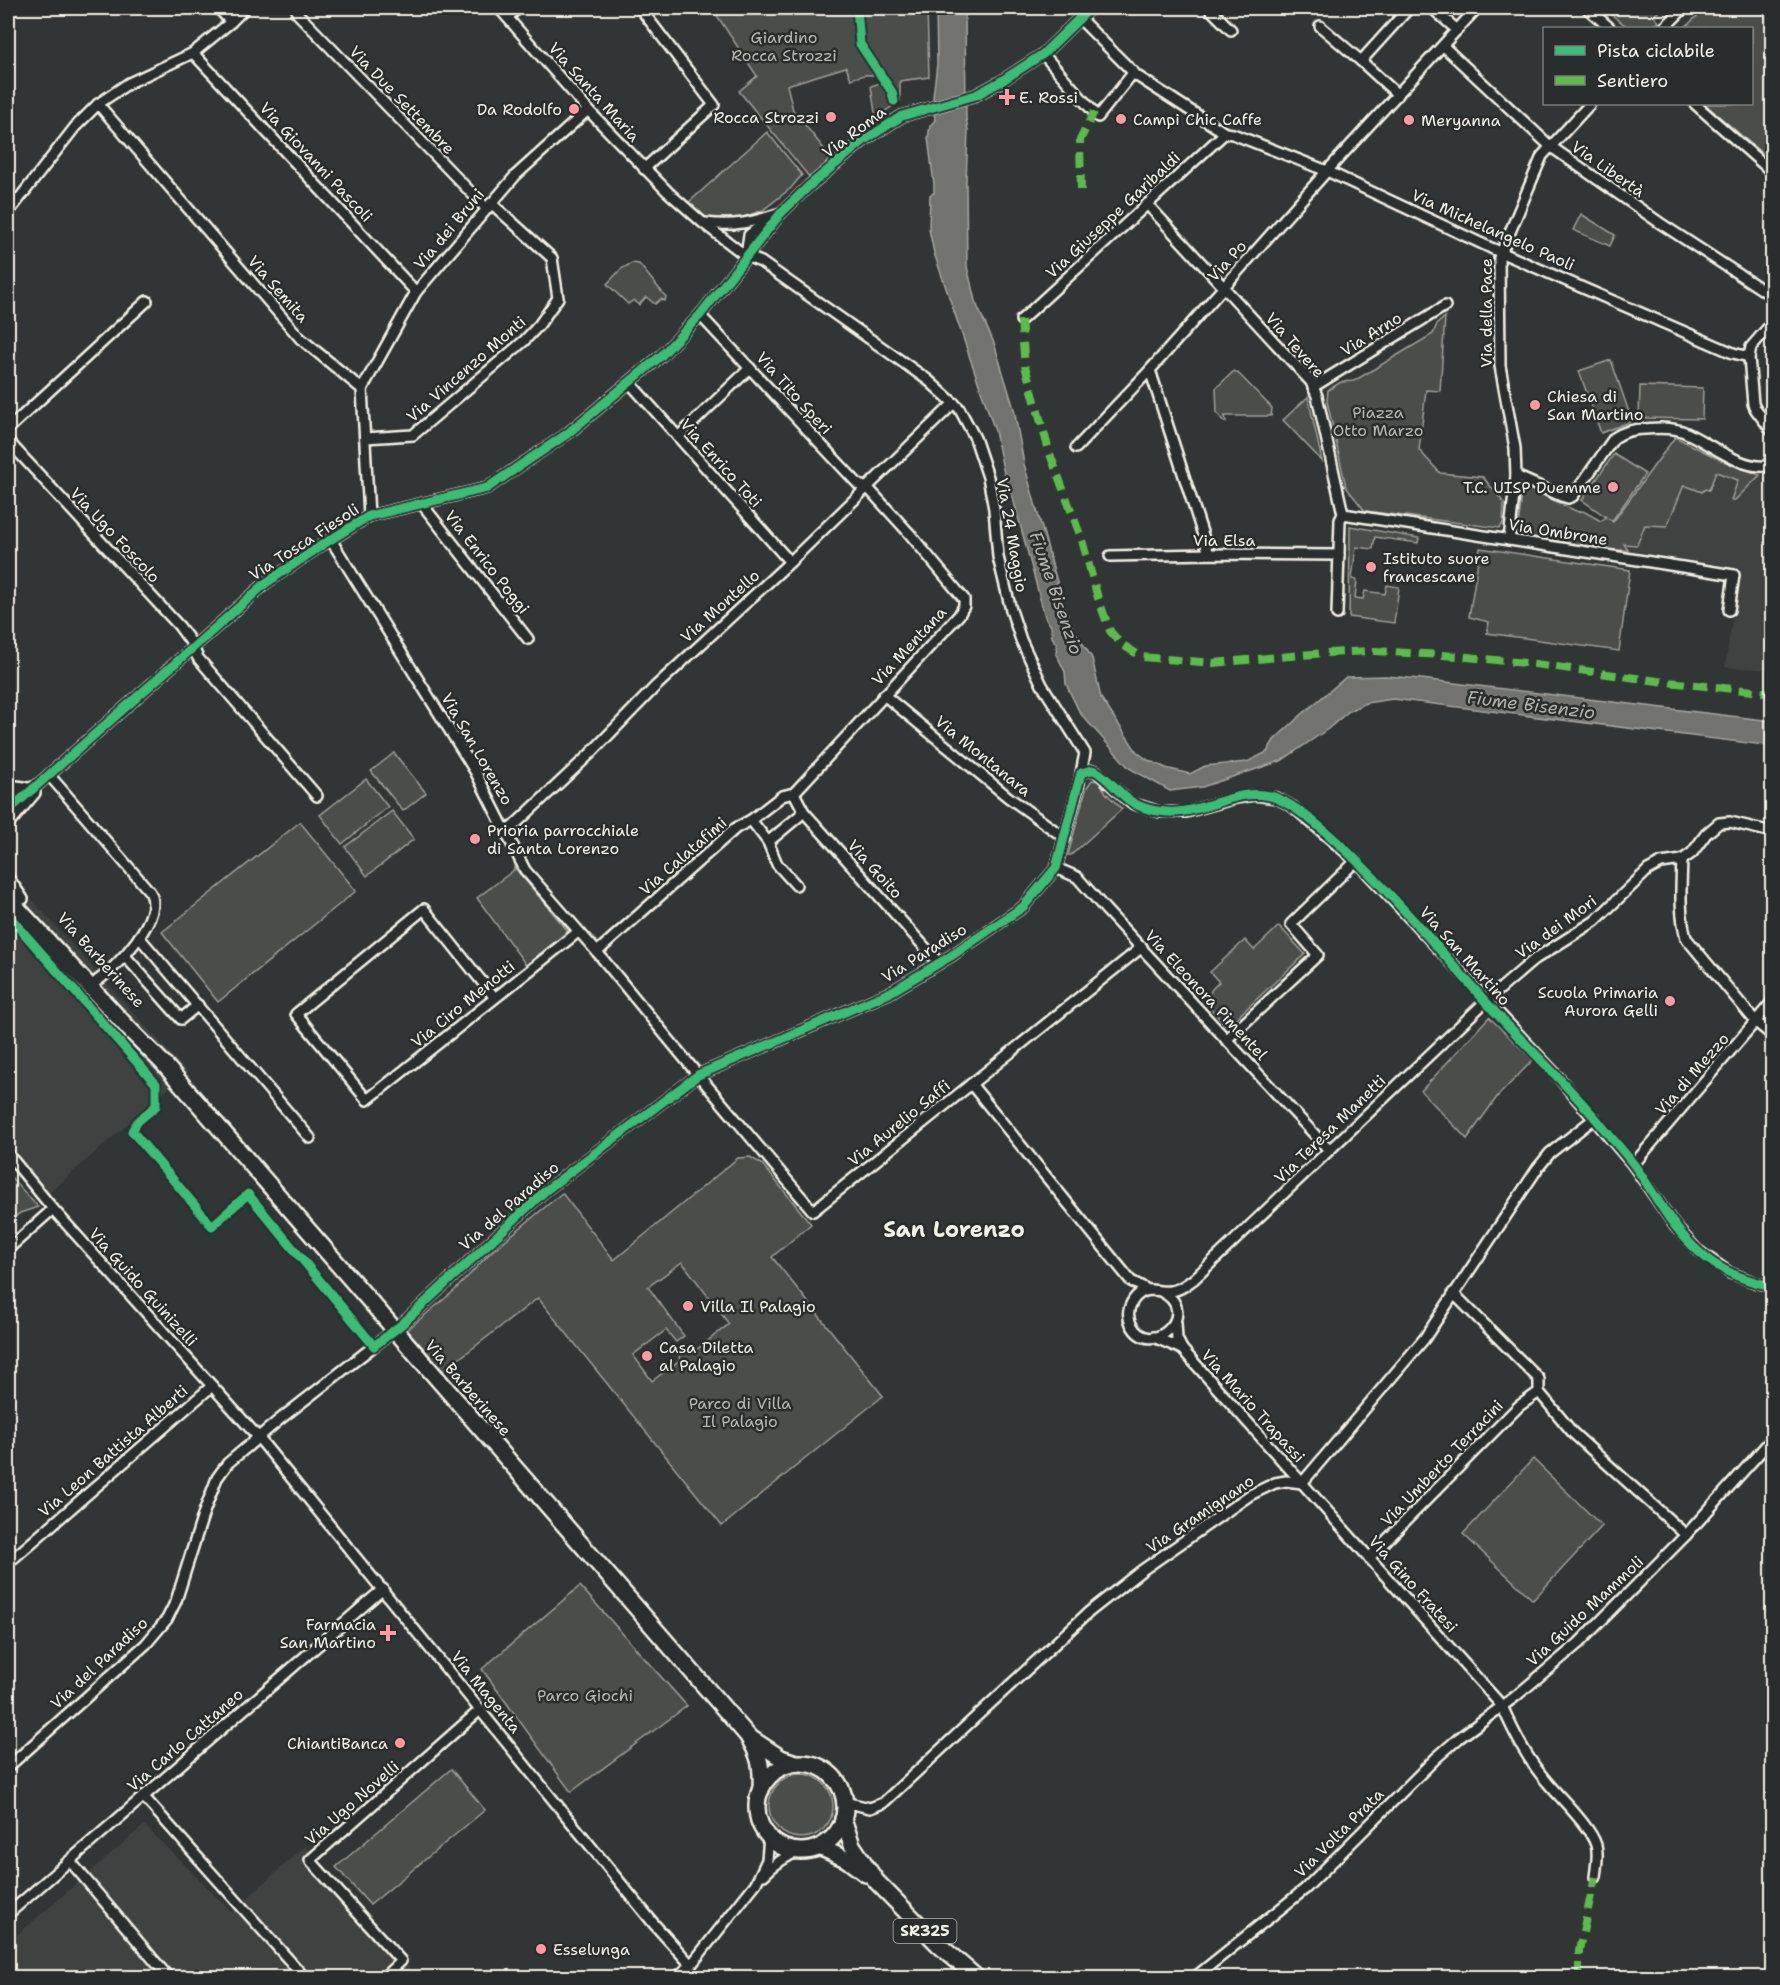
<svg xmlns="http://www.w3.org/2000/svg" width="1780" height="1985" viewBox="0 0 1780 1985" font-family="'Shantell Sans',sans-serif">
  <style>
    .built { fill: #404242 }
    .green { fill: #4b4d4c; stroke: #a09f9a; stroke-width: 1.5; fill-rule: evenodd }
    .water { fill: #727370; stroke: #a6a5a0; stroke-width: 1.5 }
    .lines { fill: none; stroke-linecap: round; stroke-linejoin: round }
    .minor-casing { stroke: #f4f1e8; stroke-width: 14 }
    .primary-casing { stroke: #f4f1e8; stroke-width: 20 }
    .minor { stroke: #2a2d2e; stroke-width: 9 }
    .primary { stroke: #2a2d2e; stroke-width: 15 }
    .quiet { stroke: #5cbc4b; stroke-width: 8; stroke-dasharray: 15 8; stroke-linecap: butt }
    .cycleway-casing { stroke: #2a2d2e; stroke-width: 13 }
    .cycleway { stroke: #3abd76; stroke-width: 9 }
    .poi-dot { fill: #ff9aa2; stroke: #2a2d2e; stroke-width: 2 }
    .labels { text-anchor: middle; dominant-baseline: central; stroke-width: 5; stroke-linejoin: round; paint-order: stroke }
    .shield { fill: #2a2d2e; stroke: #b7b6b0; stroke-width: 1.5 }
    .shield-label { font-size: 15px; font-weight: bold; fill: #f4f1e8 }
    .park-label { font-size: 16px; fill: #b9b8b1; stroke: #2a2d2e }
    .street-label { font-size: 16px; fill: #f4f1e8; stroke: #2a2d2e }
    .poi-label { font-size: 16px; fill: #f4f1e8; stroke: #2a2d2e; text-anchor: start }
    .water-label { font-size: 18px; font-style: italic; fill: #b3b2ac; stroke: #2a2d2e }
    .district-label { font-size: 22px; font-weight: bold; fill: #f4f1e8; stroke: #2a2d2e }
  </style>
  <rect width="100%" height="100%" fill="#323535"/>
  <filter id="ink" filterUnits="userSpaceOnUse"><feTurbulence type="fractalNoise" baseFrequency=".0167" numOctaves="2"/><feDisplacementMap in="SourceGraphic" scale="12" xChannelSelector="R" yChannelSelector="G"/><feConvolveMatrix kernelMatrix="1 2 1 2 8 2 1 2 1" color-interpolation-filters="sRGB"/></filter>
  <g filter="url(#ink)">
    <g class="built">
      <path d="M1675 437 1721 460 1772 479V670L1725 667 1740 568 1631 551 1624 544 1613 521Z"/>
      <path d="M32 900 187 1072 49 1193 8 1148V907Z"/>
      <path d="M144 1825 232 1912 305 1846 417 1977H8V1943Z"/>
    </g>
    <g class="green">
      <path d="M712 8H927L929 77 900 81V101L878 116 875 113 871 86 886 81C873 72 866 74 851 79L846 67 787 85 793 110 832 159 810 178 739 91 757 76Z"/>
      <path d="M1604 8H1662L1654 16 1659 22C1637 39 1620 23 1604 8Z"/>
      <path d="M1706 8H1772V143L1763 154 1705 104H1752V28H1684Z"/>
      <path d="M767 132 802 175 791 188 763 210 730 222 706 219 688 203Z"/>
      <path d="M1581 214 1615 235 1610 246 1573 230Z"/>
      <path d="M632 263 639 264 666 297 665 301 661 299 655 304 646 297 639 305 634 300 628 304 607 284 621 269Z"/>
      <path d="M1445 317 1440 391 1426 390 1419 450 1440 473 1483 477 1504 503 1503 523 1500 528 1365 511 1346 487 1327 401 1328 390 1341 382 1354 381 1433 334 1437 324Z"/>
      <path d="M1611 360 1632 421 1601 433 1579 371Z"/>
      <path d="M1234 371 1239 374 1272 408 1271 416H1225L1226 422H1224L1217 413 1216 388Z"/>
      <path d="M1640 386 1703 388 1702 419 1639 418Z"/>
      <path d="M1308 397 1322 461 1283 420Z"/>
      <path d="M1675 437 1721 460 1760 475 1735 500H1731L1738 480 1716 472 1709 490 1705 489 1702 492 1684 485 1667 526 1645 525 1637 545 1624 544 1628 550H1596L1524 539 1519 536 1518 527 1523 486 1578 512 1583 511 1601 521 1606 517 1582 500 1614 454 1645 474 1612 521 1608 518 1613 522Z"/>
      <path d="M1350 526 1419 538 1418 543 1375 537 1373 549 1356 547 1352 579 1357 580 1355 598 1363 599 1365 591 1385 594 1387 585 1399 587 1394 623 1349 617Z"/>
      <path d="M1480 548 1630 570 1619 651 1487 633 1489 622 1469 617Z"/>
      <path d="M394 753 426 793 403 811 371 771Z"/>
      <path d="M366 779 388 807 342 844 320 815Z"/>
      <path d="M1092 780 1099 781 1106 793 1122 809 1071 855H1068L1084 796 1087 787Z"/>
      <path d="M392 811 414 839 367 876 345 847Z"/>
      <path d="M300 822 356 891 218 1002 162 932Z"/>
      <path d="M514 867 568 931 526 965 477 898 514 870Z"/>
      <path d="M1279 926 1305 954 1227 1027 1205 1002 1212 989 1219 982 1210 972 1245 940 1254 950Z"/>
      <path d="M1489 1017 1533 1060 1497 1097 1467 1139 1421 1091Z"/>
      <path d="M750 1157 762 1164 811 1224 772 1257 883 1396 722 1526 538 1298 443 1371 407 1330 455 1290 490 1253 562 1193 614 1260 738 1158ZM682 1262 729 1324 696 1350 693 1347 679 1357 680 1360 652 1381 633 1355 666 1330 676 1342 684 1336 648 1287Z"/>
      <path d="M8 1174 38 1207 20 1213 8 1223Z"/>
      <path d="M1533 1459 1602 1526 1533 1600 1463 1534Z"/>
      <path d="M580 1586 687 1706 571 1792 482 1669Z"/>
      <path d="M451 1769 485 1810 370 1905 336 1867Z"/>
      <circle cx="801" cy="1806" r="32"/>
    </g>
    <path class="water" d="M936 8H965L966 118 968 130 966 182 967 266 975 301 994 343 1014 409 1024 464 1063 603 1073 628 1092 658 1101 698 1137 752 1148 760 1166 768 1190 774 1205 766 1247 762 1267 752 1274 740 1300 716 1346 677 1386 676 1421 679 1772 721V746L1393 699 1366 703 1349 711 1328 729 1281 761 1202 787 1170 791 1129 768 1080 713 1066 684 1065 672 1056 653 1057 644 1052 637 1051 626 1045 617 1013 498 1006 483 995 431 934 253 929 229 930 195 934 193V184L928 138 930 126 935 120 933 97 937 64Z"/>
    <g class="lines">
      <defs>
        <g id="minor">
          <path d="M218 8 231 22"/>
          <path d="M640 8 714 105 644 169"/>
          <path d="M1209 8 1231 30"/>
          <path d="M1432 8 1457 30"/>
          <path d="M1587 8 1610 28"/>
          <path d="M297 13 486 208"/>
          <path d="M507 17 519 8"/>
          <path d="M1079 18 1137 76 1225 133 1233 134 1327 171 1491 248 1733 353 1749 357"/>
          <path d="M1320 26 1361 61"/>
          <path d="M1664 28 1684 8"/>
          <path d="M1443 46 1550 146 1660 223 1772 296"/>
          <path d="M193 53 416 292"/>
          <path d="M1043 54 1098 117 1133 73"/>
          <path d="M1398 95 1361 61 1409 8"/>
          <path d="M98 104 300 338 362 389 369 516"/>
          <path d="M1695 104 1772 172"/>
          <path d="M1147 204 1311 382 1317 396 1343 514 1340 520 1337 614"/>
          <path d="M8 213 75 127 98 104 129 83 193 53 231 22 245 8"/>
          <path d="M705 223C735 227 753 222 781 213"/>
          <path d="M746 256 749 235 765 222"/>
          <path d="M700 315 859 485 868 488 909 533 964 599V606L959 615 794 793"/>
          <path d="M1021 320 1225 133"/>
          <path d="M1772 323 1751 347 1749 357 1753 404 1756 410 1772 431"/>
          <path d="M1150 370 1209 554"/>
          <path d="M630 383 790 562"/>
          <path d="M1313 387 1445 306"/>
          <path d="M362 389 416 292 516 175 588 110"/>
          <path d="M8 429 147 301"/>
          <path d="M678 437 750 368"/>
          <path d="M365 438 413 435 524 341 539 325 558 298 552 258 491 203"/>
          <path d="M8 441 179 626 190 641 198 658 317 796"/>
          <path d="M1076 448 1150 370 1327 171 1477 8"/>
          <path d="M1516 476 1561 496 1568 498 1573 496 1614 438C1624 431 1633 429 1645 429 1657 428 1670 427 1682 431 1708 441 1743 473 1772 465"/>
          <path d="M422 504 528 639"/>
          <path d="M1343 514 1734 575 1729 610"/>
          <path d="M331 540 475 771 525 870 597 952 694 1070 813 1211 1142 947"/>
          <path d="M1509 540 1516 476 1515 448 1500 366 1499 258 1542 156 1590 104"/>
          <path d="M1110 556 1209 554 1339 555"/>
          <path d="M884 695 1008 797 1065 838"/>
          <path d="M1081 773 1092 770 1096 771 1131 803 1160 812H1186L1236 798 1254 795 1277 798 1293 807 1356 861 1553 1071 1633 1165 1675 1226 1697 1250 1730 1273 1757 1283 1772 1286"/>
          <path d="M50 776 150 892C165 917 117 967 97 981"/>
          <path d="M8 785 24 787"/>
          <path d="M8 793 33 787"/>
          <path d="M794 793 804 812 939 963"/>
          <path d="M8 811 266 583 322 545 369 516 487 488 567 434 661 356 700 315 781 213 809 186 863 141 902 116 976 95 1000 82 1043 54 1090 8"/>
          <path d="M751 820 768 842 804 812"/>
          <path d="M8 825 35 793"/>
          <path d="M507 832 590 754 656 686 790 562 954 403"/>
          <path d="M768 842 777 864 796 885"/>
          <path d="M1682 860C1681 886 1679 912 1686 938L1756 1022 1772 1035"/>
          <path d="M1056 868 1077 877 1106 910 1329 1150"/>
          <path d="M8 877 23 899"/>
          <path d="M139 937 310 1138"/>
          <path d="M597 952 736 828 751 820 782 796 794 793"/>
          <path d="M125 956 181 1019 198 1005"/>
          <path d="M495 998 424 909 296 1014 367 1100 578 932"/>
          <path d="M1226 1040 1318 955 1291 924 1356 861"/>
          <path d="M971 1084 1131 1281 1148 1290"/>
          <path d="M8 1154 53 1209 258 1437 654 1924 691 1965"/>
          <path d="M1633 1165 1772 1002"/>
          <path d="M8 1249 53 1209"/>
          <path d="M1160 1291C1204 1311 1150 1362 1131 1324 1124 1310 1134 1291 1151 1290 1157 1290 1163 1292 1170 1291 1179 1291 1187 1284 1194 1279L1486 1001 1535 959 1595 921 1648 870 1661 863 1682 860 1692 853 1706 834 1719 823 1730 822 1772 832"/>
          <path d="M1453 1293 1539 1379V1392L1573 1433 1686 1535"/>
          <path d="M1176 1323 1177 1339 1182 1349 1502 1706C1514 1733 1527 1759 1547 1782 1560 1798 1590 1826 1596 1845 1599 1855 1596 1867 1595 1877"/>
          <path d="M1154 1337 1182 1349"/>
          <path d="M1302 1483 1424 1339 1537 1169 1550 1153 1595 1118"/>
          <path d="M1369 1558 1519 1406 1539 1392"/>
          <path d="M8 1563 212 1386"/>
          <path d="M8 1767 146 1644 167 1619 176 1601 204 1512 217 1478 228 1463 279 1420 401 1325 545 1191 698 1075 889 993 951 956 1023 907 1056 868 1079 783 1085 753 1042 685 1021 640 1011 610 998 557 994 509 988 477 975 438 959 408 928 380 761 262 746 256 703 223 668 192 588 110 499 8"/>
          <path d="M143 1796 305 1978"/>
          <path d="M844 1802 870 1808 883 1803 1089 1612 1141 1571 1250 1495 1275 1483 1286 1481 1302 1483"/>
          <path d="M70 1861 169 1978"/>
          <path d="M764 1875C775 1863 786 1856 801 1850"/>
          <path d="M8 1914 383 1589"/>
          <path d="M383 1978 401 1961 310 1860 480 1710"/>
          <path d="M676 1978 691 1965 756 1883 767 1860 769 1836"/>
          <path d="M1194 1978 1305 1889 1436 1758 1459 1738 1516 1696 1579 1643 1686 1535 1772 1439"/>
        </g>
        <g id="primary">
          <path d="M8 898 130 1030 163 1063 747 1735C760 1755 762 1766 761 1790"/>
          <path d="M752 1739 781 1758 796 1763"/>
          <circle cx="801" cy="1807" r="44"/>
          <path d="M843 1819 852 1845 876 1881 939 1945 977 1978"/>
          <path d="M819 1847 846 1859 866 1874"/>
        </g>
      </defs>
      <use href="#minor" class="minor-casing"/>
      <use href="#primary" class="primary-casing"/>
      <use href="#minor" class="minor"/>
      <use href="#primary" class="primary"/>
      <g class="quiet">
        <path d="M1081 190 1080 140 1094 112"/>
        <path d="M1021 320 1025 366 1050 454 1082 540 1098 598 1110 631 1121 644 1142 657 1213 663 1324 653 1374 651 1457 656 1535 664 1658 681 1772 693"/>
        <path d="M1579 1978V1950L1595 1877"/>
      </g>
      <defs>
        <g id="cycleway">
          <path d="M857 8 860 44 892 92 894 101"/>
          <path d="M8 811 266 583 322 545 369 516 487 488 567 434 661 356 700 315 781 213 809 186 863 141 902 116 976 95 1000 82 1043 54 1090 8"/>
          <path d="M8 915 156 1084V1106L138 1121 132 1131 212 1226 248 1194 374 1346 401 1325 545 1191 698 1075 889 993 951 956 1023 907 1056 868 1081 773 1092 770 1096 771C1114 782 1122 800 1142 807 1194 826 1228 786 1270 796 1295 802 1338 842 1357 861 1402 905 1443 954 1485 1001 1522 1042 1562 1079 1597 1120 1610 1137 1625 1152 1637 1169 1657 1198 1673 1229 1699 1252 1720 1271 1745 1281 1772 1286"/>
        </g>
      </defs>
      <use href="#cycleway" class="cycleway-casing"/>
      <use href="#cycleway" class="cycleway"/>
    </g>
  </g>
  <g class="poi-dot">
    <path d="M1004 88h6v6h6v6h-6v6h-6v-6h-6v-6h6z"/>
    <circle cx="574" cy="109" r="6"/>
    <circle cx="831" cy="117" r="6"/>
    <circle cx="1121" cy="119" r="6"/>
    <circle cx="1409" cy="120" r="6"/>
    <circle cx="1535" cy="405" r="6"/>
    <circle cx="1613" cy="487" r="6"/>
    <circle cx="1371" cy="567" r="6"/>
    <circle cx="475" cy="839" r="6"/>
    <circle cx="1670" cy="1001" r="6"/>
    <circle cx="688" cy="1306" r="6"/>
    <circle cx="647" cy="1356" r="6"/>
    <path d="M385 1624h6v6h6v6h-6v6h-6v-6h-6v-6h6z"/>
    <circle cx="400" cy="1743" r="6"/>
    <circle cx="541" cy="1949" r="6"/>
  </g>
  <g class="labels">
    <rect class="shield" x="893.5" y="1919" width="63" height="24" rx="4.5"/>
    <g class="shield-label">
      <text x="925" y="1931">SR325</text>
    </g>
    <g class="park-label">
      <text x="784" y="37">Giardino<tspan x="784" dy="18">Rocca Strozzi</tspan></text>
      <text x="1378" y="412">Piazza<tspan x="1378" dy="18">Otto Marzo</tspan></text>
      <text x="740" y="1403">Parco di Villa<tspan x="740" dy="18">Il Palagio</tspan></text>
      <text x="585" y="1695">Parco Giochi</text>
    </g>
    <g class="street-label">
      <text transform="translate(594 92) rotate(48)">Via Santa Maria</text>
      <text transform="translate(402 100) rotate(46)">Via Due Settembre</text>
      <text transform="translate(854 132) rotate(-37)">Via Roma</text>
      <text transform="translate(316 162) rotate(47)">Via Giovanni Pascoli</text>
      <text transform="translate(1608 169) rotate(35)">Via Libertà</text>
      <text transform="translate(1113 215) rotate(-43)">Via Giuseppe Garibaldi</text>
      <text transform="translate(449 229) rotate(-50)">Via dei Bruni</text>
      <text transform="translate(1493 230) rotate(24)">Via Michelangelo Paoli</text>
      <text transform="translate(1227 261) rotate(-48)">Via Po</text>
      <text transform="translate(278 289) rotate(49)">Via Semita</text>
      <text transform="translate(1486 313) rotate(-90)">Via della Pace</text>
      <text transform="translate(1371 334) rotate(-32)">Via Arno</text>
      <text transform="translate(1295 345) rotate(49)">Via Tevere</text>
      <text transform="translate(466 369) rotate(-41)">Via Vincenzo Monti</text>
      <text transform="translate(794 393) rotate(48)">Via Tito Speri</text>
      <text transform="translate(721 463) rotate(48)">Via Enrico Toti</text>
      <text transform="translate(1558 532) rotate(9)">Via Ombrone</text>
      <text transform="translate(115 535) rotate(47)">Via Ugo Foscolo</text>
      <text transform="translate(1012 535) rotate(80)">Via 24 Maggio</text>
      <text x="1224" y="540">Via Elsa</text>
      <text transform="translate(304 542) rotate(-33)">Via Tosca Fiesoli</text>
      <text transform="translate(487 562) rotate(52)">Via Enrico Poggi</text>
      <text transform="translate(720 606) rotate(-42)">Via Montello</text>
      <text transform="translate(909 646) rotate(-47)">Via Mentana</text>
      <text transform="translate(477 749) rotate(60)">Via San Lorenzo</text>
      <text transform="translate(983 756) rotate(39)">Via Montanara</text>
      <text transform="translate(683 856) rotate(-41)">Via Calatafimi</text>
      <text transform="translate(875 869) rotate(48)">Via Goito</text>
      <text transform="translate(1556 927) rotate(-36)">Via dei Mori</text>
      <text transform="translate(924 953) rotate(-32)">Via Paradiso</text>
      <text transform="translate(1465 956) rotate(48)">Via San Martino</text>
      <text transform="translate(101 960) rotate(48)">Via Barberinese</text>
      <text transform="translate(1206 995) rotate(47)">Via Eleonora Pimentel</text>
      <text transform="translate(463 1004) rotate(-39)">Via Ciro Menotti</text>
      <text transform="translate(1692 1074) rotate(-49)">Via di Mezzo</text>
      <text transform="translate(899 1123) rotate(-39)">Via Aurelio Saffi</text>
      <text transform="translate(1330 1129) rotate(-44)">Via Teresa Manetti</text>
      <text transform="translate(509 1206) rotate(-41)">Via del Paradiso</text>
      <text transform="translate(143 1287) rotate(48)">Via Guido Guinizelli</text>
      <text transform="translate(468 1388) rotate(49)">Via Barberinese</text>
      <text transform="translate(1253 1406) rotate(48)">Via Mario Trapassi</text>
      <text transform="translate(113 1451) rotate(-41)">Via Leon Battista Alberti</text>
      <text transform="translate(1442 1463) rotate(-46)">Via Umberto Terracini</text>
      <text transform="translate(1200 1514) rotate(-34)">Via Gramignano</text>
      <text transform="translate(1413 1584) rotate(48)">Via Gino Fratesi</text>
      <text transform="translate(1585 1611) rotate(-43)">Via Guido Mammoli</text>
      <text transform="translate(99 1663) rotate(-43)">Via del Paradiso</text>
      <text transform="translate(486 1692) rotate(51)">Via Magenta</text>
      <text transform="translate(185 1740) rotate(-41)">Via Carlo Cattaneo</text>
      <text transform="translate(352 1803) rotate(-41)">Via Ugo Novelli</text>
      <text transform="translate(1339 1833) rotate(-45)">Via Volta Prata</text>
    </g>
    <g class="poi-label">
      <text x="1019" y="97">E. Rossi</text>
      <text x="562" y="109" text-anchor="end">Da Rodolfo</text>
      <text x="819" y="117" text-anchor="end">Rocca Strozzi</text>
      <text x="1133" y="119">Campi Chic Caffe</text>
      <text x="1421" y="120">Meryanna</text>
      <text x="1547" y="396">Chiesa di<tspan x="1547" dy="18">San Martino</tspan></text>
      <text x="1601" y="487" text-anchor="end">T.C. UISP Duemme</text>
      <text x="1383" y="558">Istituto suore<tspan x="1383" dy="18">francescane</tspan></text>
      <text x="487" y="830">Prioria parrocchiale<tspan x="487" dy="18">di Santa Lorenzo</tspan></text>
      <text x="1658" y="992" text-anchor="end">Scuola Primaria<tspan x="1658" dy="18">Aurora Gelli</tspan></text>
      <text x="700" y="1306">Villa Il Palagio</text>
      <text x="659" y="1347">Casa Diletta<tspan x="659" dy="18">al Palagio</tspan></text>
      <text x="376" y="1624" text-anchor="end">Farmacia<tspan x="376" dy="18">San Martino</tspan></text>
      <text x="388" y="1743" text-anchor="end">ChiantiBanca</text>
      <text x="553" y="1949">Esselunga</text>
    </g>
    <g class="water-label">
      <text transform="translate(1056 593) rotate(71)">Fiume Bisenzio</text>
      <text transform="translate(1531 705) rotate(7)">Fiume Bisenzio</text>
    </g>
    <g class="district-label">
      <text x="954" y="1229">San Lorenzo</text>
    </g>
  </g>
  <rect width="1780" height="1985" fill="none" stroke="#2a2d2e" stroke-width="30"/>
  <rect x="15" y="15" width="1750" height="1955" fill="none" stroke="#f4f1e8" stroke-width="2" filter="url(#ink)"/>
  <rect x="1543" y="27" width="210" height="78" fill="#2a2d2e" stroke="#7b7b78" stroke-width="1.5"/>
  <rect x="1555" y="46" width="30" height="9" fill="#3abd76" stroke="#7b7b78" stroke-width="1.5"/>
  <text x="1597" y="57" font-size="18" fill="#f4f1e8">Pista ciclabile</text>
  <rect x="1555" y="76" width="30" height="9" fill="#5cbc4b" stroke="#7b7b78" stroke-width="1.5"/>
  <text x="1597" y="87" font-size="18" fill="#f4f1e8">Sentiero</text>
</svg>
